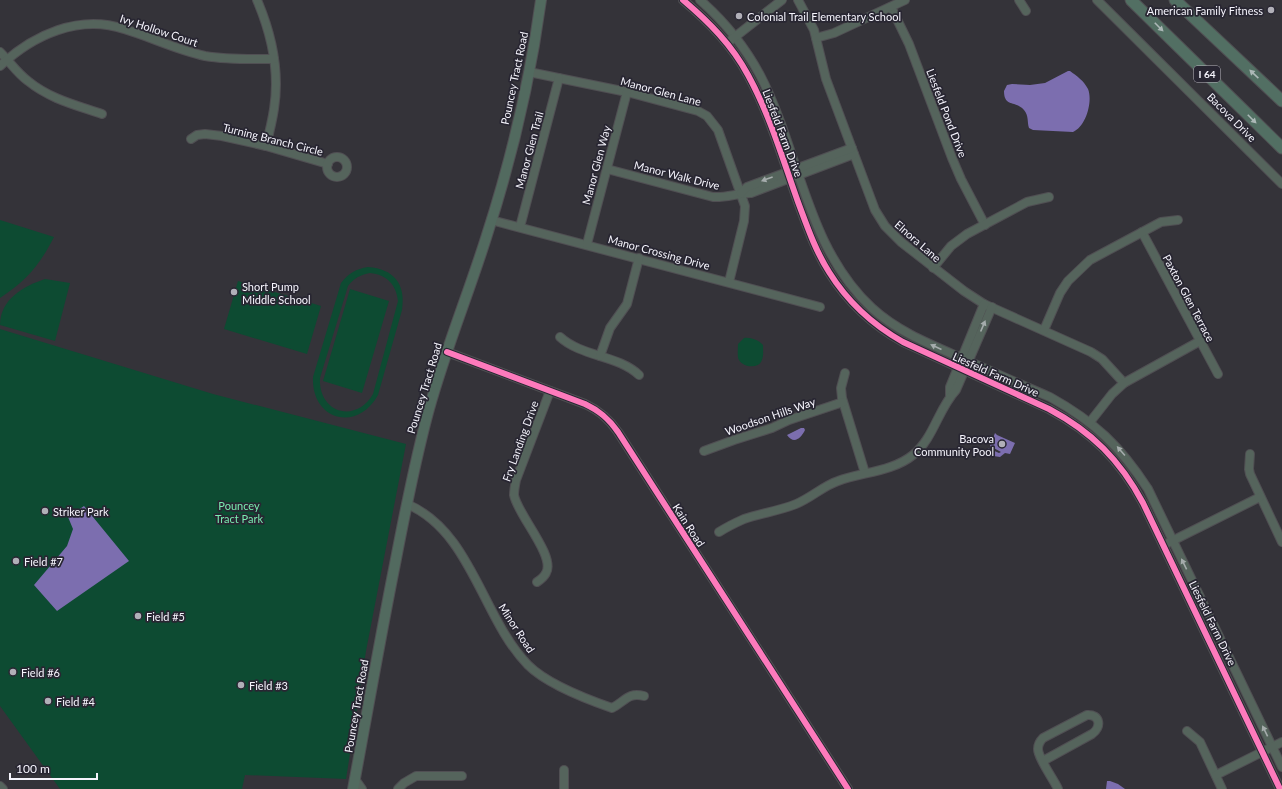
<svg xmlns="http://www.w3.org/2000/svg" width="1282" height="789" viewBox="0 0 1282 789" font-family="Lato,sans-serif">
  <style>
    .green { fill: #0d4b32; fill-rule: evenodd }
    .water { fill: #7c6eaf }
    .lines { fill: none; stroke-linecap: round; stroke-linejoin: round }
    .minor-casing { stroke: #504f53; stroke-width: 10 }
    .major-casing { stroke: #504f53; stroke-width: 12 }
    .highway-casing { stroke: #504f53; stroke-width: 13 }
    .minor { stroke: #55645c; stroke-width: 8 }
    .major { stroke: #526a5f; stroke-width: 10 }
    .highway { stroke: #526f63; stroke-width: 11 }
    .cycleway-casing { stroke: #282632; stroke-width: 8 }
    .cycleway { stroke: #fd7abc; stroke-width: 6 }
    .oneway { fill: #acb8b7 }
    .oneway2 { fill: #a5acac }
    .poi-dot { fill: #b1b0b8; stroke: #282632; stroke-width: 1.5 }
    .labels { text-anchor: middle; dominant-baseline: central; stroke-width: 3.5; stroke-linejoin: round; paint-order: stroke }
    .shield { fill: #282632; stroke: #b8b6bf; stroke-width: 1 }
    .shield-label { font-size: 10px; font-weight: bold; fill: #f5f4fc }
    .poi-label { font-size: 11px; fill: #f5f4fc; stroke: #282632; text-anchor: start }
    .street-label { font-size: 11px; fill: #f5f4fc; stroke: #282632 }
    .park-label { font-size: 11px; fill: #7aedb1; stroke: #282632 }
  </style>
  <rect width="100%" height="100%" fill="#343339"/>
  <g class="green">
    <path d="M0 220 54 237C39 266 27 280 0 298Z"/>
    <path d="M368 267C394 269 406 284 402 310L378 395C357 433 311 420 313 377L341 283C349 273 356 269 368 267ZM370 273C387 275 396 284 398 301L373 394C356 424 318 413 320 378L348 286C354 278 360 275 370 273Z"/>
    <path d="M45 279 70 283 55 341 0 325C0 299 24 286 45 279Z"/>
    <path d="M238 281 321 306 307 354 224 329Z"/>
    <path d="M350 289 389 301 362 393 323 381Z"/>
    <path d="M0 329 213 394 406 444 366 651 346 779 245 775 242 789H60L0 706Z"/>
    <path d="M744 338C750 337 759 340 763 345 763 351 764 357 761 362 757 369 743 367 739 360 737 357 738 349 738 344Z"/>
  </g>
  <g class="water">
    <path d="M1068 71H1070C1077 76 1084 81 1088 89 1093 101 1086 127 1073 132L1033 130 1029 128C1027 122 1029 116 1024 110 1016 100 1004 108 1004 91L1007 85 1012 84 1030 85 1045 83Z"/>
    <path d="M801 428H804L805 430C801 438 794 445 787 435Z"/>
    <path d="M995 433 997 435 1015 443 1010 454 1005 453 1000 457 987 455 988 448 999 453 1001 452 990 446Z"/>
    <path d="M84 506 129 561 57 611 34 585 67 546 73 529 68 517Z"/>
    <path d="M1107 781H1110L1118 784 1125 789H1106Z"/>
  </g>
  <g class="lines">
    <defs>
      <g id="minor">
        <path d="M257 0C272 35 280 71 274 109 272 122 269 134 266 146"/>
        <path d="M683 0C709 22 732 45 748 75 770 115 783 160 798 202 807 226 815 250 829 272 847 301 873 325 903 342L1049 409C1092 432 1120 460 1143 503L1280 789"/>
        <path d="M700 0C724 21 745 47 760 75 800 152 806 247 872 308 898 332 932 345 964 359 993 372 1021 385 1050 397 1095 422 1120 446 1148 489L1282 767"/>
        <path d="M798 0 814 30 826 79 875 210 885 226 901 242 964 291 984 304 1091 352 1102 359 1124 383"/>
        <path d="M1019 0 1026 11"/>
        <path d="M1097 0 1282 184"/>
        <path d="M891 7 909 44 952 158 961 179 985 225"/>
        <path d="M816 38 834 33 905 0"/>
        <path d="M731 40 782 0"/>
        <path d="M0 52C10 62 17 73 28 81 50 99 76 105 102 114"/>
        <path d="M0 66C33 35 79 14 124 29 151 37 177 50 205 56 228 60 251 59 274 59"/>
        <path d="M529 72 627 92 698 111 707 116 718 130 745 206 744 221 729 282"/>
        <path d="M191 139 197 135 205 134 222 136 266 146 328 164"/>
        <circle cx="337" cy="167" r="10"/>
        <path d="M607 169 713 197C726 198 738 193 751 193L854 154"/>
        <path d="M741 193 747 187 852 148"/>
        <path d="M491 220 820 307"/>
        <path d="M520 227 559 78"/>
        <path d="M1142 232 1218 374"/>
        <path d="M587 244 627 92"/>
        <path d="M933 268 951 246 967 234 1027 202 1049 197"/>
        <path d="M1044 330 1060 293 1068 281 1090 260 1161 222 1178 220"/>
        <path d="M560 337C582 357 618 355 639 375"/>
        <path d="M447 352 585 404C600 411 609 419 618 432L848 789"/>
        <path d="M600 356 610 328 627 304 639 258"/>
        <path d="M845 373 841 388 842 398 865 473"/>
        <path d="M950 396V387L984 304"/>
        <path d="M1090 422 1112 394 1124 383 1200 341"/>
        <path d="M704 451 734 440 772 428 789 420 843 402"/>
        <path d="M1250 454 1249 469 1250 474 1282 542"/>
        <path d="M407 504C472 532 482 618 528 665 547 684 586 699 612 708 625 702 627 692 644 696"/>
        <path d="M719 532C727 527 735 523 744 519 761 513 779 511 796 504 811 498 823 486 838 481 862 472 892 472 913 455 934 438 938 409 956 390L992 307"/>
        <path d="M1168 543 1260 497"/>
        <path d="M537 582C540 580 544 577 546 573 556 556 517 514 514 495 514 490 515 485 516 480L550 391"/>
        <path d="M1187 731 1200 742 1222 789"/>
        <path d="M1043 761 1092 734C1102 727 1100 714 1087 715L1043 738C1040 741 1038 744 1038 749 1038 758 1054 780 1058 789"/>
        <path d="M1216 775 1282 742"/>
        <path d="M355 779 362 789"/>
        <path d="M0 786 3 789"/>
        <path d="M398 789 404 783 416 776H462"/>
        <path d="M564 789V770"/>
      </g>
      <path id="major" d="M353 789C367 714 380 639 395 564 405 512 415 460 429 409 445 351 468 295 486 238 511 161 530 81 541 0"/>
      <g id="highway">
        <path d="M1131 0 1282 148"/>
        <path d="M1175 0 1282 101"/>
      </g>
    </defs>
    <use href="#minor" class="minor-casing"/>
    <use href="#major" class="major-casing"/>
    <use href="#highway" class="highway-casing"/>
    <use href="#minor" class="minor"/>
    <use href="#major" class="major"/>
    <use href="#highway" class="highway"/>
    <defs>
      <g id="cycleway">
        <path d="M683 0C709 22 732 45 748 75 770 115 783 160 798 202 807 226 815 250 829 272 847 301 873 325 903 342L1049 409C1092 432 1120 460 1143 503L1280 789"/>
        <path d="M447 352 585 404C600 411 609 419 618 432L848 789"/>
      </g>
    </defs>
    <use href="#cycleway" class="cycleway-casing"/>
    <use href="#cycleway" class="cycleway"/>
  </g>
  <defs><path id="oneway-solid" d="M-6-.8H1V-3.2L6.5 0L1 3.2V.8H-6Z"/></defs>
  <g class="oneway">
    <use href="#oneway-solid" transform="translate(1159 27) rotate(45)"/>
    <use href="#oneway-solid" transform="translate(1254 74) rotate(-137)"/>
    <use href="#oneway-solid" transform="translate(1252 119) rotate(45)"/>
  </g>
  <g class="oneway2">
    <use href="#oneway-solid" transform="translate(767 179) rotate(160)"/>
    <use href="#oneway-solid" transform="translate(983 326) rotate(-67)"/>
    <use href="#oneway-solid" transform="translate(936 347) rotate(-156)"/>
    <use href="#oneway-solid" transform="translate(1121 451) rotate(-131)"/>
    <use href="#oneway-solid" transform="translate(1184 564) rotate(-116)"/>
    <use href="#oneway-solid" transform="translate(1265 731) rotate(-116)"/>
  </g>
  <g class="poi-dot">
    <circle cx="1271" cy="10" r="4"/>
    <circle cx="739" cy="16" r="4"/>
    <circle cx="234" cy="292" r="4"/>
    <circle cx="1002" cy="444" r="4"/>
    <circle cx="45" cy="511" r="4"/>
    <circle cx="16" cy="561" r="4"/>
    <circle cx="138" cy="616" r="4"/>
    <circle cx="13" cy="672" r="4"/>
    <circle cx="241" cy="685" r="4"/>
    <circle cx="48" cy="701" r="4"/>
  </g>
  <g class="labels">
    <rect class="shield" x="1194" y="66" width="26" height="16" rx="3"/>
    <g class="shield-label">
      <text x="1207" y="74">I 64</text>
    </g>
    <g class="poi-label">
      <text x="1263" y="10" text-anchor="end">American Family Fitness</text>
      <text x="747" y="16">Colonial Trail Elementary School</text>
      <text x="242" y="286">Short Pump<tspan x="242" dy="13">Middle School</tspan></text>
      <text x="994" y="438" text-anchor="end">Bacova<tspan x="994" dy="13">Community Pool</tspan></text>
      <text x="53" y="511">Striker Park</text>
      <text x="24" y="561">Field #7</text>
      <text x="146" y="616">Field #5</text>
      <text x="21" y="672">Field #6</text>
      <text x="249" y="685">Field #3</text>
      <text x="56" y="701">Field #4</text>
    </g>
    <g class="street-label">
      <text transform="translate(159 30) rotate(18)">Ivy Hollow Court</text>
      <text transform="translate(514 78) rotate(-78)">Pouncey Tract Road</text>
      <text transform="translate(661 91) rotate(15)">Manor Glen Lane</text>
      <text transform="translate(947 113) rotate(69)">Liesfeld Pond Drive</text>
      <text transform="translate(1232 117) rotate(45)">Bacova Drive</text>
      <text transform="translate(783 133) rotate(69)">Liesfeld Farm Drive</text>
      <text transform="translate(273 139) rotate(14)">Turning Branch Circle</text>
      <text transform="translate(529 150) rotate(-75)">Manor Glen Trail</text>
      <text transform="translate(596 165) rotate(-75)">Manor Glen Way</text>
      <text transform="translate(677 175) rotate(14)">Manor Walk Drive</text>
      <text transform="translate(918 241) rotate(41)">Elnora Lane</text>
      <text transform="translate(659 252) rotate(15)">Manor Crossing Drive</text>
      <text transform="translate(1189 298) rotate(62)">Paxton Glen Terrace</text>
      <text transform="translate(996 374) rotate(24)">Liesfeld Farm Drive</text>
      <text transform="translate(424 388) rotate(-73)">Pouncey Tract Road</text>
      <text transform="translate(770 416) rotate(-19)">Woodson Hills Way</text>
      <text transform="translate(520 441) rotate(-70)">Fry Landing Drive</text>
      <text transform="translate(689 525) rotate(57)">Kain Road</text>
      <text transform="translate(1213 623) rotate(64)">Liesfeld Farm Drive</text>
      <text transform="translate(517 628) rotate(57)">Minor Road</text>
      <text transform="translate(356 706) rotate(-80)">Pouncey Tract Road</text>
    </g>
    <g class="park-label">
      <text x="239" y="505">Pouncey<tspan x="239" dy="13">Tract Park</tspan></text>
    </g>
  </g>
  <path d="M10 773v6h87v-6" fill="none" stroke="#f5f4fc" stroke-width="2"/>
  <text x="16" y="773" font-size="12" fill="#f5f4fc" stroke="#282632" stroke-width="3" paint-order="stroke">100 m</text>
</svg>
